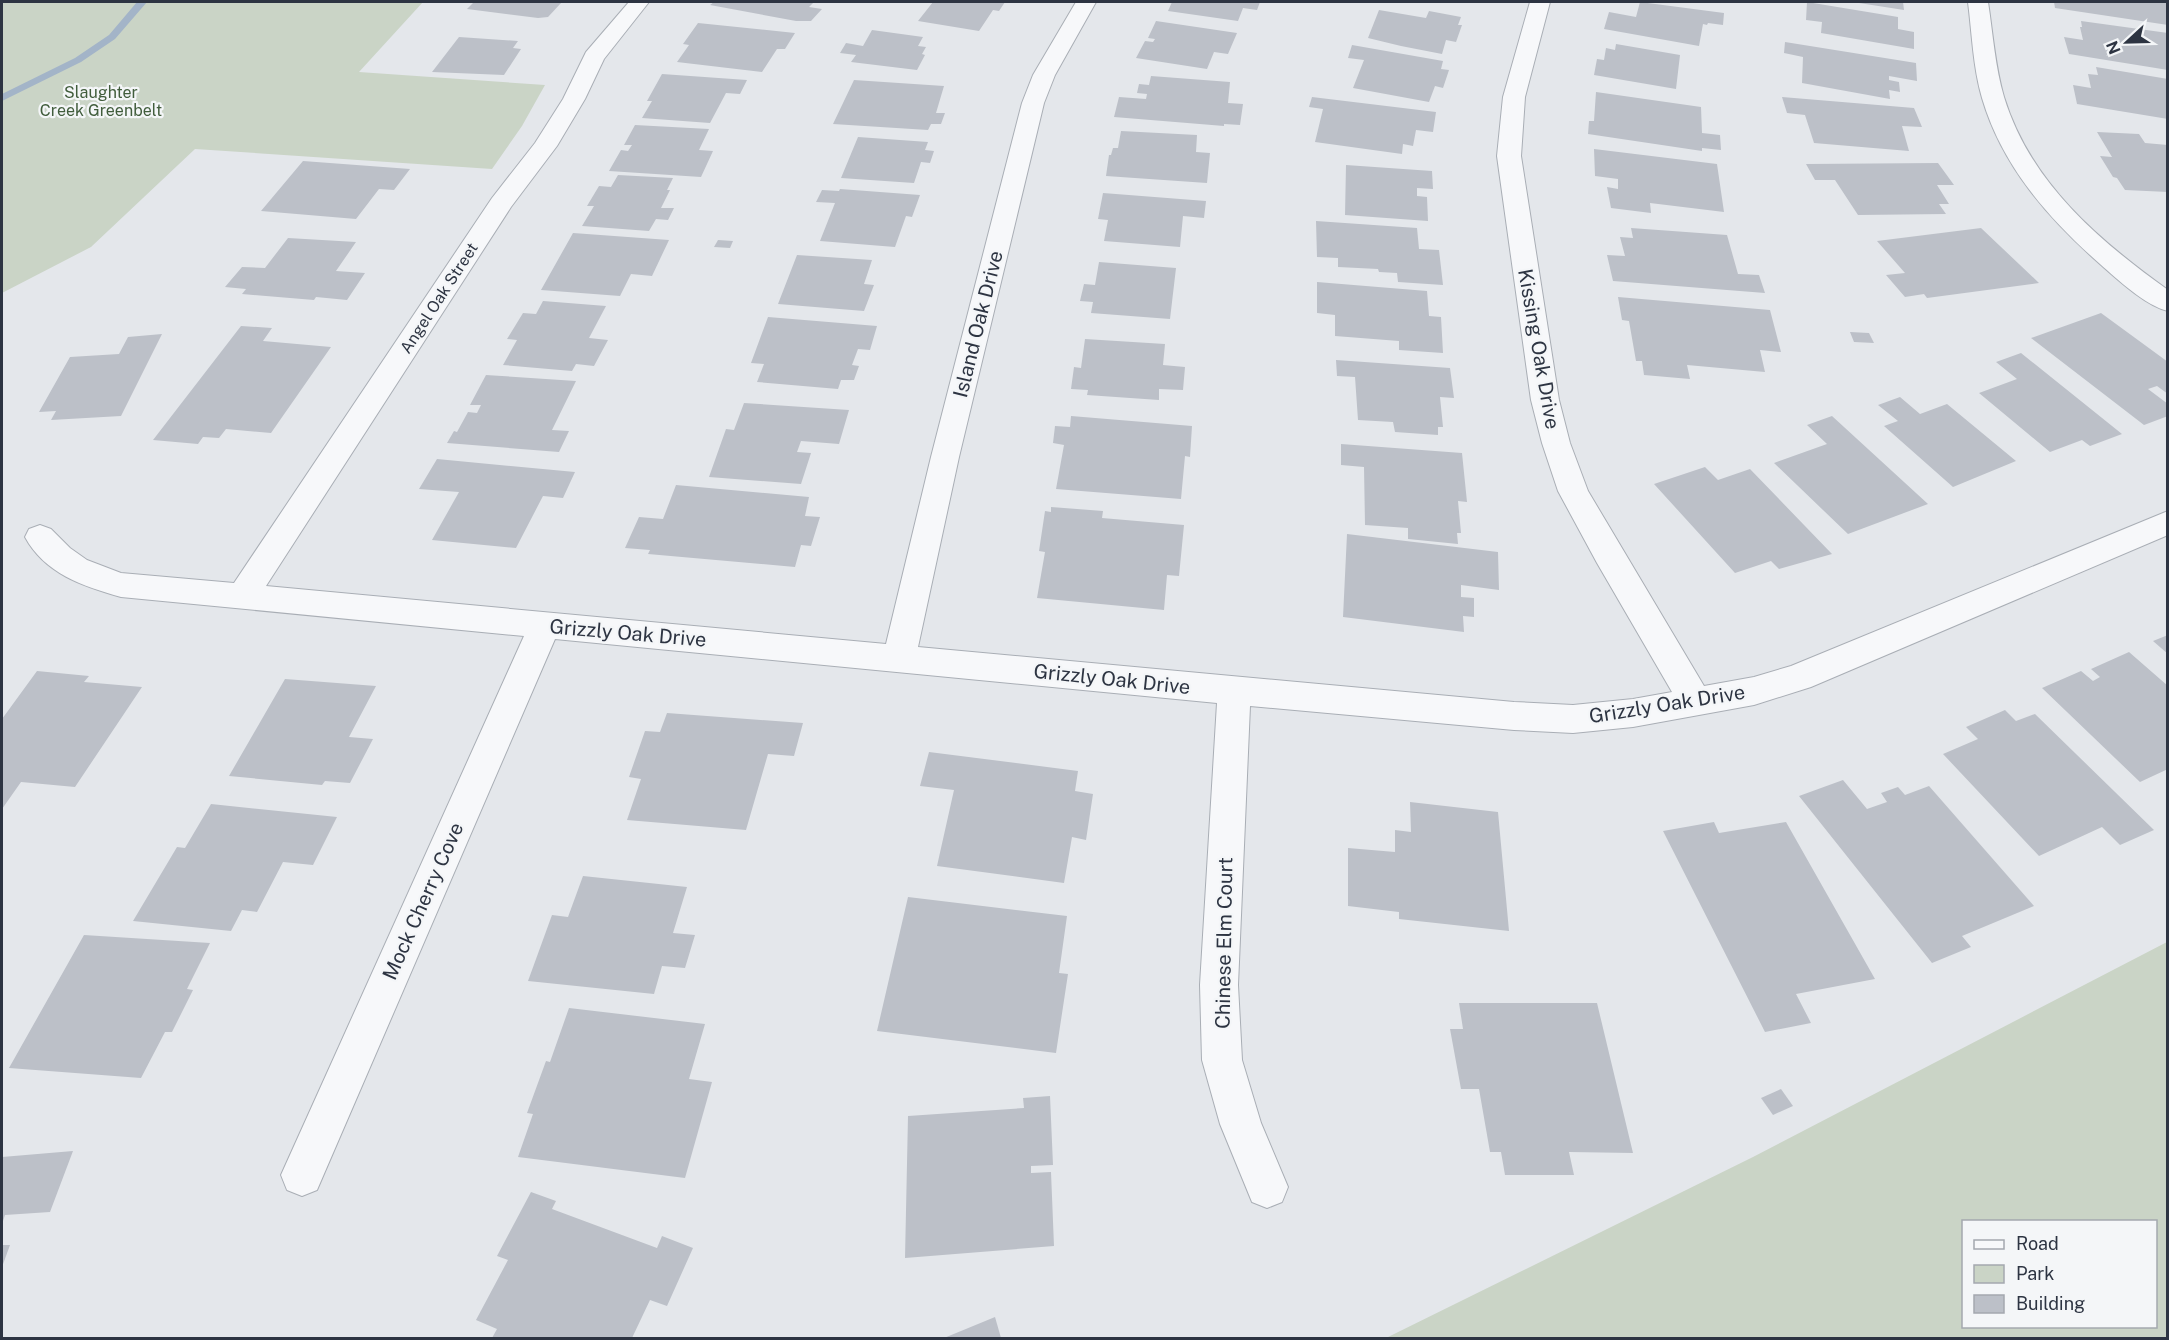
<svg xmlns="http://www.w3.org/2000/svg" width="2169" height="1340" viewBox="0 0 2169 1340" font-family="'Public Sans',sans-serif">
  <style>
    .green { fill: #cad4c6; fill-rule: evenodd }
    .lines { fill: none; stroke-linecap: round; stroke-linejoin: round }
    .stream { fill: #a3b4c8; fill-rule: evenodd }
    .building { fill: #bcc0c8 }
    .street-casing { stroke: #a9aeb5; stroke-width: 2 }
    .street { fill: #f7f8fa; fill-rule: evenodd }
    .labels { text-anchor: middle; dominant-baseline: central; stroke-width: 4.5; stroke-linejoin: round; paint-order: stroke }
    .far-park-label { font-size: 16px; fill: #415d3c; stroke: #f4f6f8 }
    .far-street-label { font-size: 16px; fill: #2d3442; stroke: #f4f6f8 }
    .street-label { font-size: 20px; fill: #2d3442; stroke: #f4f6f8 }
  </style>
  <rect width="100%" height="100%" fill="#e4e7eb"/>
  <g class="green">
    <path d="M2 2H423L359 72 545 85 522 126 492 169 195 149 91 247 2 293Z"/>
    <path d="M2167 942V1338H1386L1753 1157ZM1964 1222H2156V1326H1964Z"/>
  </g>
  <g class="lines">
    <path class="stream" d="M137 2H147L115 39 81 62 2 101V94L75 58 109 35Z"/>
  </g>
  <g class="building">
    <path d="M474 2H562L548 17 538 18 467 9Z"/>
    <path d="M714 2H814L809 7 822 9 811 21H796L710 5Z"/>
    <path d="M933 2H1005L999 11 993 10 979 31 918 21Z"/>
    <path d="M1172 2H1260L1257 10 1243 8 1238 21 1168 11Z"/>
    <path d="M1640 2 1724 13 1723 25 1708 23 1707 25 1703 24 1699 46 1604 29 1609 12 1636 17Z"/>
    <path d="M1807 2 1898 17V29L1914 32V49L1821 33 1822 22 1806 20Z"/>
    <path d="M1860 2H1903L1904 10 1859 3Z"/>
    <path d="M2054 2H2166L2168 25 2055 8Z"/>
    <path d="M1379 10 1426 18 1429 11 1461 17 1458 25H1462L1456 42 1446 40 1442 54 1401 46 1368 38Z"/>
    <path d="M1156 21 1237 33 1228 54 1214 52 1207 69 1136 58 1145 41 1153 42 1155 39 1148 38Z"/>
    <path d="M2081 21 2168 33V70L2069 54 2064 37 2083 40 2080 27H2082Z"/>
    <path d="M698 23 795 33 785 49H777L762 72 677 62 689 45 683 44Z"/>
    <path d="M872 30 923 37 918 46 926 47 922 54 925 55 917 70 851 62 856 55 840 53 846 43 863 46Z"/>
    <path d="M459 37 518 41 513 48 521 49 504 75 432 72Z"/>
    <path d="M1785 42 1916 63 1917 81 1889 76V80L1899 82 1900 92 1889 90 1890 99 1802 83 1803 57 1784 53Z"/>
    <path d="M1616 44 1680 55 1676 89 1594 75 1597 59 1604 60 1606 48 1615 50Z"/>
    <path d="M1352 45 1443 61 1441 69 1449 70 1443 88 1435 86 1429 102 1353 88 1364 60 1348 58Z"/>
    <path d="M2096 67 2168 79V119L2077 104 2073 85 2091 88 2088 74 2098 75Z"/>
    <path d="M662 74 747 80 740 94 726 93 710 123 642 118 652 101H647Z"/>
    <path d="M1151 76 1230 82 1228 103 1243 104 1240 125 1224 124V126L1114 117 1119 97 1146 99 1147 94 1137 93 1139 84 1149 85Z"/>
    <path d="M854 80 944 86 936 113H945L941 124H931L928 130 833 124Z"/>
    <path d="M1596 92 1701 107 1702 133 1720 135 1721 150 1702 148V151L1588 134 1589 121H1594Z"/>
    <path d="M1312 97 1436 112 1433 132 1416 130 1413 146 1403 144 1402 154 1315 142 1323 109 1309 107Z"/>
    <path d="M1782 97 1914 108 1922 127 1902 126 1909 151 1814 143 1805 115 1787 113Z"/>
    <path d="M635 125 709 129 699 150 713 151 701 177 609 171 621 150 628 151 632 145H624Z"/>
    <path d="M1121 131 1197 135 1196 152 1210 153 1207 183 1106 176 1109 155H1111L1113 148H1118Z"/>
    <path d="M2097 132 2139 134 2145 143 2168 145V192L2125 190 2117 178 2113 177 2100 156 2112 157Z"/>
    <path d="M858 137 928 142 925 150 934 151 930 163 921 162 914 183 841 178Z"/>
    <path d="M1594 149 1717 164 1724 212 1650 203 1651 213 1611 208 1607 187 1618 189V179L1595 176Z"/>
    <path d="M303 161 410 169 394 190 379 189 356 219 261 211Z"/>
    <path d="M1938 163 1954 185H1937L1949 204H1939L1946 214 1858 215 1835 180H1815L1806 164Z"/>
    <path d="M1346 165 1432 171 1433 189 1417 188V196L1427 197 1428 221 1345 215Z"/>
    <path d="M618 175 673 178 667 190H670L661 208H674L668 220 656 219 649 231 582 226 594 206H587L599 186 611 187Z"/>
    <path d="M840 189 920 195 912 217 906 216 895 247 820 241 835 203 816 202 822 190 839 191Z"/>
    <path d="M1103 193 1206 201 1204 218 1183 216 1180 247 1104 241 1108 220 1098 219Z"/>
    <path d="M1316 221 1417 228 1419 249 1439 250 1443 285 1398 282 1397 273 1379 272 1378 269 1338 267V258L1317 257Z"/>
    <path d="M1631 228 1727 235 1738 274 1759 275 1765 293 1613 281 1607 255 1625 256 1620 237 1633 238Z"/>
    <path d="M1981 228 2039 283 1927 298 1924 294 1905 297 1886 275 1905 273 1877 241Z"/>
    <path d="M573 233 669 240 652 276 631 274 620 296 541 290Z"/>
    <path d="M288 238 356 242 336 271 365 273 347 300 316 297 314 300 242 294 246 289 225 287 242 267 265 268Z"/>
    <path d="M718 240 733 241 730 248 714 247Z"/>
    <path d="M797 255 872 260 864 284 874 285 864 311 778 304Z"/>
    <path d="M1099 262 1176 268 1170 319 1091 313 1093 302 1080 301 1084 284 1095 285Z"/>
    <path d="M1317 282 1427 291 1429 316 1441 317 1443 353 1399 350V341L1335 336V315L1317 313Z"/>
    <path d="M1618 297 1770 310 1781 352 1760 350 1765 372 1687 365 1690 379 1644 375 1642 361H1636L1629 321 1622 320Z"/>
    <path d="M543 301 606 306 589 338 608 340 594 366 576 364 572 371 503 365 517 340 507 339 523 313 536 314Z"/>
    <path d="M2101 313 2168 362V394L2157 386 2148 389 2168 404V416L2144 425 2031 338Z"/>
    <path d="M768 317 877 326 870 350 858 349 852 365 859 366 854 380H841L838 389 757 382 764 364 751 363Z"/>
    <path d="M241 326 272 328 263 341 331 347 271 433 226 429 219 438 203 437 198 444 153 440Z"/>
    <path d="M1850 332 1869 333 1874 343 1854 342Z"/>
    <path d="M162 334 121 416 51 420 56 411 39 412 70 357 119 354 128 337Z"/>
    <path d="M1085 339 1165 344 1163 365 1185 367 1183 390 1159 389V400L1087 395 1088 390 1071 389 1074 367 1081 368Z"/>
    <path d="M2021 353 2122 434 2090 446 2082 440 2050 452 1979 393 2017 379 1996 362Z"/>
    <path d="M1336 360 1450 368 1454 398 1440 397 1443 427H1438V435L1395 432 1393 422 1358 420 1355 377 1337 376Z"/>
    <path d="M486 375 576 381 552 430 569 431 559 452 447 443 454 431 457 432 468 412 477 413 481 405H470Z"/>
    <path d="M1900 397 1920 414 1947 404 2016 461 1953 487 1884 426 1898 421 1878 405Z"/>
    <path d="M744 403 849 410 839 444 801 441 797 452 811 453 801 484 709 477 726 429 734 430Z"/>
    <path d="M1071 416 1192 426 1190 457 1185 456 1181 499 1056 489 1064 445 1053 443 1055 426 1070 427Z"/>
    <path d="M1832 416 1928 504 1848 534 1774 463 1827 444 1807 425Z"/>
    <path d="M1341 444 1462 453 1467 502 1458 501 1461 533H1457L1458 544 1408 539V528L1365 525 1364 467 1341 465Z"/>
    <path d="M437 459 575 472 563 498 543 496 516 548 432 540 459 492 419 489Z"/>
    <path d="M1705 467 1718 480 1750 469 1832 554 1779 569 1771 561 1735 573 1654 484Z"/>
    <path d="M676 485 809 497 805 516 820 517 811 546 801 545 795 567 648 554 650 550 625 548 639 517 663 519Z"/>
    <path d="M1051 507 1103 511 1102 518 1184 525 1179 576 1167 575 1164 610 1037 598 1045 552 1039 551 1045 511 1051 512Z"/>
    <path d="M1347 534 1498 552 1499 590 1461 585V597L1474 598V617L1463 616 1464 632 1343 617Z"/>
    <path d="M2168 635V654L2153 641Z"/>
    <path d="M2129 652 2168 686V769L2140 782 2042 688 2081 671 2093 681 2100 677 2091 669Z"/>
    <path d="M37 671 89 676 84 682 142 687 75 787 21 782 2 809V719Z"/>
    <path d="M285 679 376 686 349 737 373 739 350 783 325 781 322 785 229 776Z"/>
    <path d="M2005 710 2016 721 2035 714 2154 830 2120 845 2102 827 2039 856 1943 754 1978 739 1966 727Z"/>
    <path d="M667 713 803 723 794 756 768 754 746 830 627 820 641 779 629 777 645 731 660 732Z"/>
    <path d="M929 752 1078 771 1075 791 1093 794 1086 840 1072 837 1064 883 937 866 954 790 920 786Z"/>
    <path d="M1843 780 1867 809 1887 802 1881 793 1898 787 1905 795 1929 786 2034 906 1962 936 1971 947 1932 963 1799 796Z"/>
    <path d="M1410 802 1498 812 1509 931 1399 919V912L1348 906V848L1395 852V830L1411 832Z"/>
    <path d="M211 804 337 817 313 865 283 862 257 912 242 910 231 931 133 921 177 847 185 848Z"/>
    <path d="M1714 822 1719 833 1786 822 1875 979 1796 994 1811 1023 1765 1032 1663 831Z"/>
    <path d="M583 876 687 887 673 933 695 935 685 968 662 966 654 994 528 981 552 915 568 917Z"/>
    <path d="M908 897 1067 916 1059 973 1068 974 1056 1053 877 1031Z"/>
    <path d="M84 935 210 943 187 989 193 990 172 1032H165L141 1078 9 1068Z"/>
    <path d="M1459 1003H1597L1633 1153 1569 1152 1574 1175H1505L1501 1152H1490L1479 1089H1461L1450 1029H1463Z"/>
    <path d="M569 1008 705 1024 689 1079 712 1082 685 1178 518 1157 533 1114 527 1113 546 1061 550 1062Z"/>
    <path d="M1781 1089 1793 1106 1773 1115 1761 1098Z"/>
    <path d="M1050 1096 1053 1165 1031 1166V1173L1051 1172 1054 1246 905 1258 908 1116 1024 1108 1023 1098Z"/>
    <path d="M73 1151 50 1212 5 1215 2 1224V1157Z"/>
    <path d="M531 1192 556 1201 552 1209 657 1248 662 1236 693 1248 667 1306 650 1300 632 1338H492L497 1329 476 1320 508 1260 497 1256Z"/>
    <path d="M2 1245H10L2 1267Z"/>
    <path d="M995 1317 1001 1338H944Z"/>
  </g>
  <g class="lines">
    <defs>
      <g id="street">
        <path d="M629 2H649L604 59 585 99 557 146 511 207 266 586 886 644 931 457 1022 103 1033 75 1076 2H1096L1055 75 1044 103 959 457 918 647 1514 702 1573 705 1633 699 1672 692 1597 563 1558 491 1542 443 1531 400 1497 156 1503 97 1530 2H1550L1525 97 1521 156 1559 400 1570 443 1588 491 1704 686 1754 677 1791 666 2168 511V535L1811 687 1754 705 1633 727 1573 733 1514 730 1250 706 1238 985 1242 1060 1261 1123 1288 1187 1282 1202 1267 1208 1252 1202 1220 1124 1202 1060 1200 985 1217 703 555 639 317 1190 302 1196 287 1190 281 1175 524 636 121 597C83 586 45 574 25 537L29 529 40 525 51 529 70 548 87 560 121 573 234 583 492 198 535 143 563 99 586 52Z"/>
        <path d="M1968 2H1988C1993 34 1995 67 2004 97 2030 182 2098 240 2168 290V311C2146 306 2117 279 2100 264 2048 218 2002 166 1982 98 1973 67 1972 34 1968 2Z"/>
      </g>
    </defs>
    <use href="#street" class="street-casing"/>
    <use href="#street" class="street"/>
  </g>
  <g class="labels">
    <g class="far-park-label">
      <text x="101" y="92">Slaughter<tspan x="101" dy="18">Creek Greenbelt</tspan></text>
    </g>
    <g class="far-street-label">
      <text transform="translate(439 298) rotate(-57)">Angel Oak Street</text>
    </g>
    <g class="street-label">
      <text transform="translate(978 324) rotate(-76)">Island Oak Drive</text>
      <text transform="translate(1539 349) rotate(80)">Kissing Oak Drive</text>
      <text transform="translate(628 633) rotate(5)">Grizzly Oak Drive</text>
      <text transform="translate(1112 679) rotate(6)">Grizzly Oak Drive</text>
      <text transform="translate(1667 704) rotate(-9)">Grizzly Oak Drive</text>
      <text transform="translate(423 901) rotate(-66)">Mock Cherry Cove</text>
      <text transform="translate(1224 943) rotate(-89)">Chinese Elm Court</text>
    </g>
  </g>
  <rect width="2169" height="1340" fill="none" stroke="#2d3442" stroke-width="6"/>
  <rect x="1962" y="1220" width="195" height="108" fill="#f4f6f8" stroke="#a4a8af" stroke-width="1.5"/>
  <rect x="1974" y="1240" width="30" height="9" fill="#f7f8fa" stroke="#a4a8af" stroke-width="1.5"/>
  <text x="2016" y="1250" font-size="18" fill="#2d3442">Road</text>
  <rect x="1974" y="1265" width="30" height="18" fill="#cad4c6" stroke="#a4a8af" stroke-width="1.5"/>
  <text x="2016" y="1280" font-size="18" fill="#2d3442">Park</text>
  <rect x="1974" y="1295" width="30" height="18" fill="#bcc0c8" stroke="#a4a8af" stroke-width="1.5"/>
  <text x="2016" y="1310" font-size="18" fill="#2d3442">Building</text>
  <g transform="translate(2127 42) rotate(248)" stroke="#f4f6f8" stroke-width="4.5" paint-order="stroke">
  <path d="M0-4.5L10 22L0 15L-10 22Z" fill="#2d3442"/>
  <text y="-9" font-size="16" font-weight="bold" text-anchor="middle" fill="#2d3442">N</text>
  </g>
</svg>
